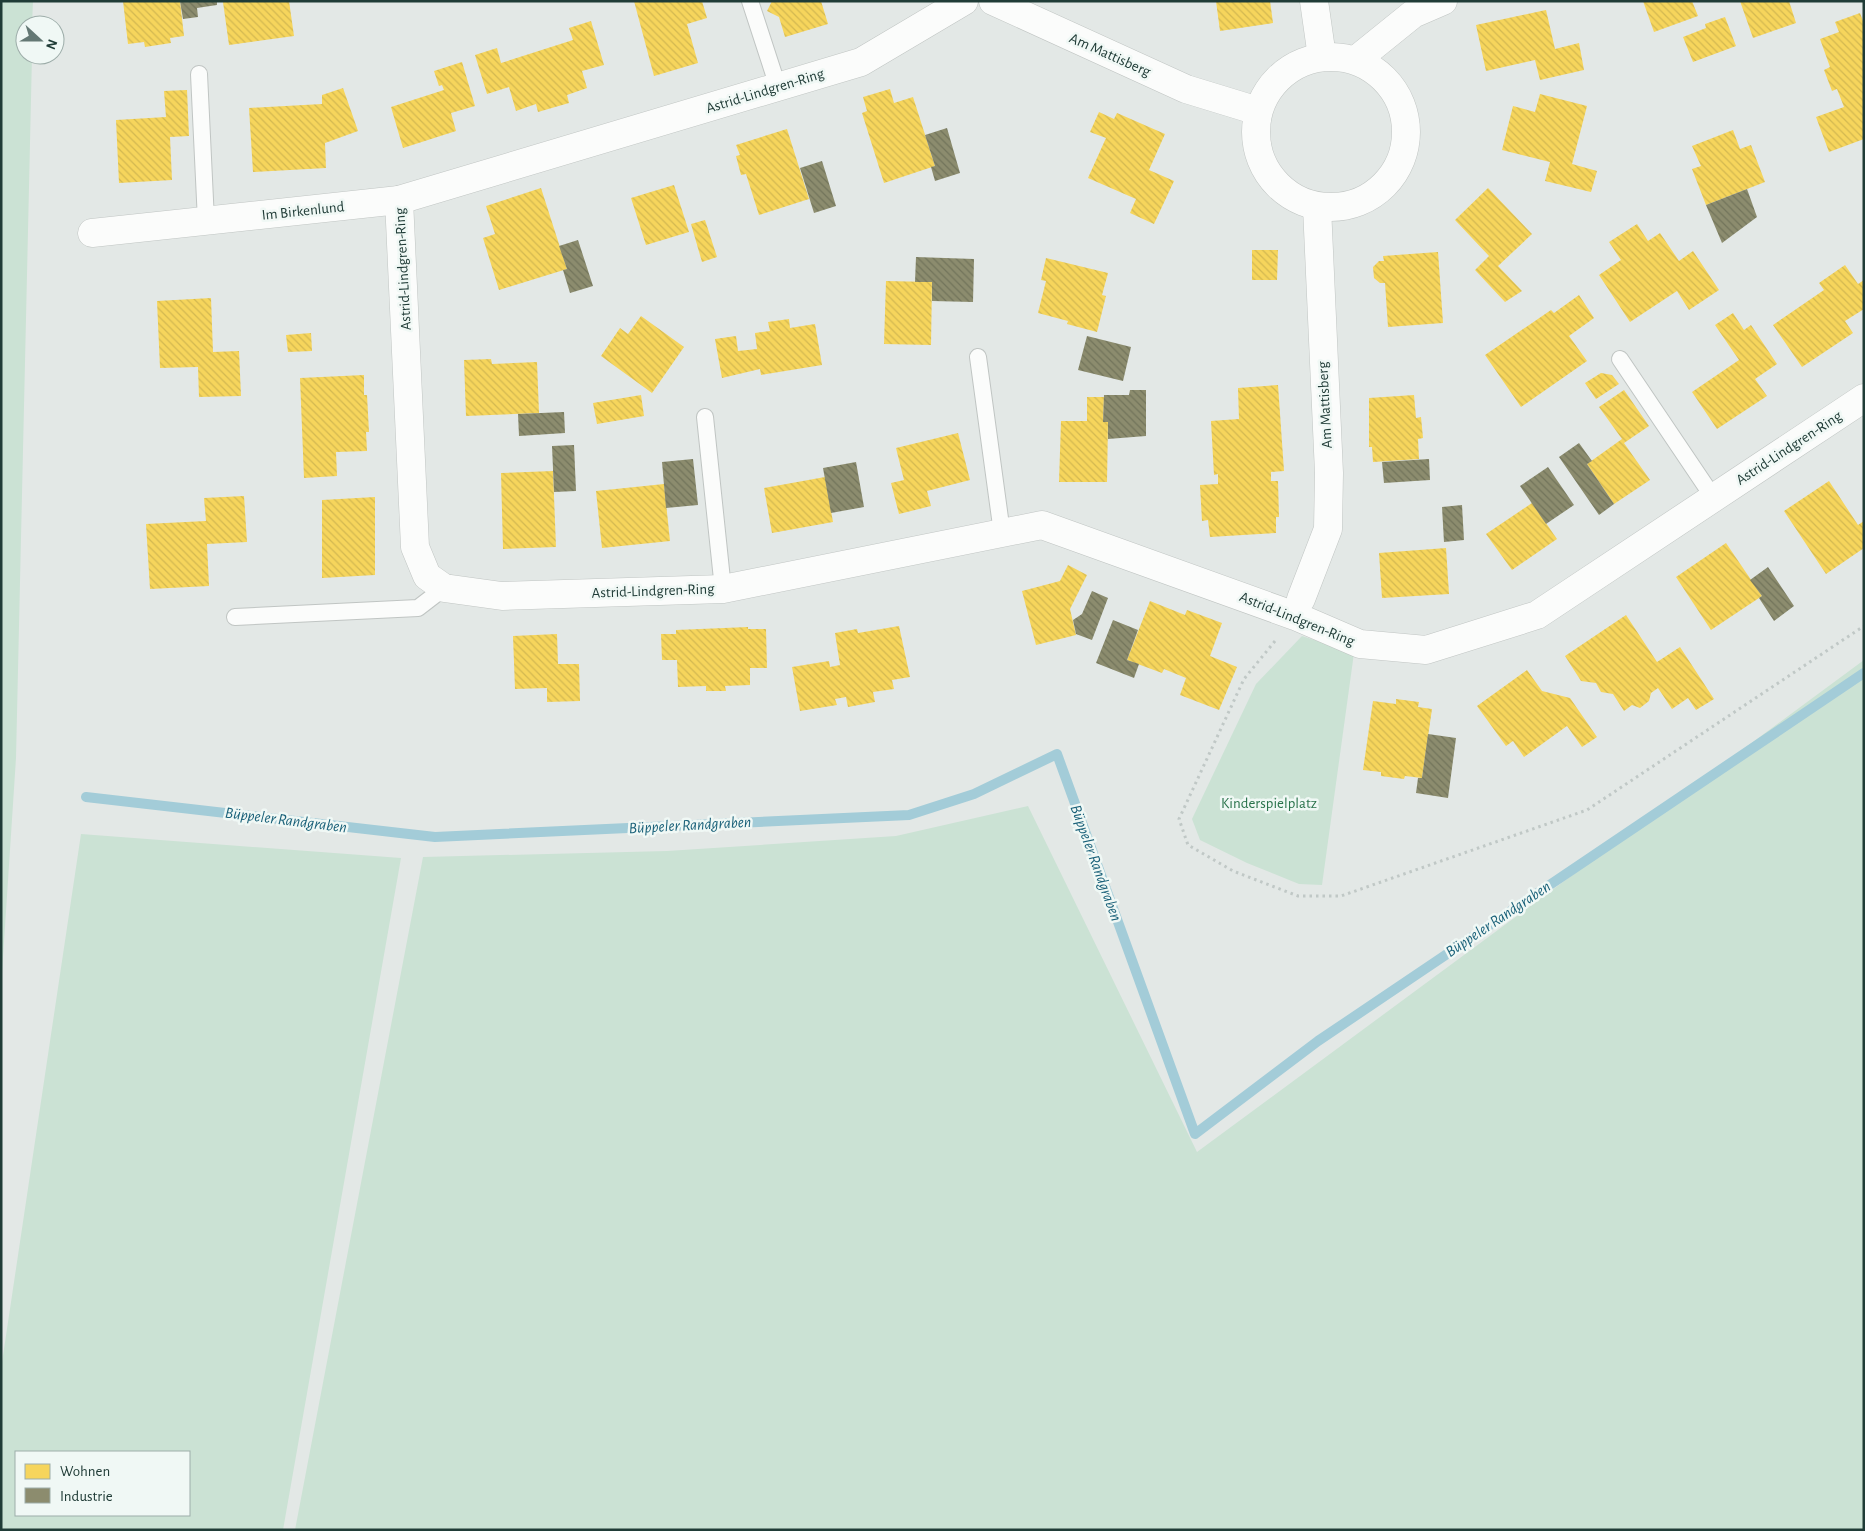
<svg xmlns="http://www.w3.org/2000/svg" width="1865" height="1531" viewBox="0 0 1865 1531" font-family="'Alegreya Sans',sans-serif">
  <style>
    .green { fill: #cbe2d4; fill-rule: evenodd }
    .homes { fill: url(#homes-back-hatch) }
    .industry { fill: url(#industry-back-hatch) }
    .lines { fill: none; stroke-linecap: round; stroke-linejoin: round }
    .stream { stroke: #a3ccd8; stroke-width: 10 }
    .service-casing { stroke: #c0c5c3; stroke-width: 18 }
    .minor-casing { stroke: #c0c5c3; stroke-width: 29 }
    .path { stroke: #c0c8c6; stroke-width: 3; stroke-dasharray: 2.5 4; stroke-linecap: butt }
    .service { stroke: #fbfcfb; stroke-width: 16 }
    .minor { stroke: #fbfcfb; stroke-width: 28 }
    .labels { text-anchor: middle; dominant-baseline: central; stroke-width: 5; stroke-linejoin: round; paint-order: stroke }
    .street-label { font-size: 15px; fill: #203c37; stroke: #f0f8f5 }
    .park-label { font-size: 15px; fill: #2a734c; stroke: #f0f8f5 }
    .water-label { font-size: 16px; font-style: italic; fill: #1a6179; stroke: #f0f8f5 }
  </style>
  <defs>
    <pattern id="homes-back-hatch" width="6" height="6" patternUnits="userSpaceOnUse" patternTransform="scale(1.25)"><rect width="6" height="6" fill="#f6d55c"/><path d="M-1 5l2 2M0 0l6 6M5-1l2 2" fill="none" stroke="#d3b851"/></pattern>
    <pattern id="industry-back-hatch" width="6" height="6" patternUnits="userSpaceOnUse" patternTransform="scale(1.25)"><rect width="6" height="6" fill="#8c8c6e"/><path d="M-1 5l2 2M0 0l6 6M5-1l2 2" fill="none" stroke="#72745b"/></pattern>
  </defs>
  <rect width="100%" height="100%" fill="#e3e8e6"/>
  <g class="green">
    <path d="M1 1H33L32 25H25V55H32L16 758 1 988Z"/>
    <path d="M1302 636 1354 653 1322 885 1299 884 1247 863 1200 840 1192 819 1256 684Z"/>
    <path d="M1864 660V1530H295L423 857 667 851 896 836 1028 806 1197 1152Z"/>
    <path d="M81 834 401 858 283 1530H1V1369ZM16 1452H189V1515H16Z"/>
  </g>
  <g class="homes">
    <path d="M123 1H180L184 36 170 38 171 43 145 47 144 42 128 44Z"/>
    <path d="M289 1 294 36 229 45 223 2Z"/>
    <path d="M634 1H702L707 18 687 24 698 63 654 76Z"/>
    <path d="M772 1H821L828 24 785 37 779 17 767 11Z"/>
    <path d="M1216 1H1270L1273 23 1220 31Z"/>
    <path d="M1643 1H1692L1698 16 1654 32Z"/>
    <path d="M1740 1H1789L1796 23 1753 38Z"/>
    <path d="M1546 10 1555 49 1579 43 1584 70 1540 80 1535 60 1486 71 1476 25Z"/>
    <path d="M1860 13 1864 24V139L1829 152 1816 117 1844 107 1837 89 1832 91 1824 70 1830 67 1820 39 1839 32 1835 22Z"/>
    <path d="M1725 17 1736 46 1693 62 1683 37 1706 28 1705 24Z"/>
    <path d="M591 21 604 65 582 71 587 88 567 95 569 103 538 112 536 104 516 111 509 87 487 94 475 55 497 48 501 63 573 40 569 28Z"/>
    <path d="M462 62 475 106 451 113 456 131 403 148 391 107 444 90 442 85 439 86 434 71Z"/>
    <path d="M343 88 358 131 325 143 326 168 253 172 249 108 322 104V95Z"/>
    <path d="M890 89 894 103 913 97 935 166 884 183 862 113 867 111 863 97Z"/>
    <path d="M187 90 189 136 170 137 172 180 119 183 116 120 166 117 164 91Z"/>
    <path d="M1540 94 1587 106 1572 164 1597 171 1591 192 1545 181 1550 162 1502 150 1513 106 1535 112Z"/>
    <path d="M1099 112 1114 119 1117 113 1165 134 1149 170 1174 181 1154 224 1130 213 1136 199 1088 178 1106 138 1090 132Z"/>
    <path d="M787 129 809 199 759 215 746 174 741 175 736 156 740 155 736 145Z"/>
    <path d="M1733 130 1740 149 1751 145 1765 182 1706 205 1692 169 1701 166 1692 146Z"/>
    <path d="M674 185 689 232 646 245 631 198Z"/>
    <path d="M541 188 567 269 499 290 483 238 495 234 486 206Z"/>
    <path d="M1488 188 1532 234 1498 266 1522 291 1505 302 1475 270 1489 256 1455 220Z"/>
    <path d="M705 220 717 257 702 262 691 224Z"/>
    <path d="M1637 224 1648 241 1660 233 1679 261 1693 251 1719 290 1689 310 1677 291 1630 322 1599 275 1621 260 1609 242Z"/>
    <path d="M1252 250H1278L1277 280H1252Z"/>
    <path d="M1438 252 1443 323 1388 327 1385 283H1380L1374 278 1373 267 1379 261H1384L1383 256Z"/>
    <path d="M1046 258 1108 273 1102 295 1106 296 1097 332 1067 324 1068 321 1038 313 1046 281 1041 280Z"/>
    <path d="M1845 265 1858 284 1864 280V309L1845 321 1853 333 1802 367 1773 325 1824 290 1819 283Z"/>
    <path d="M886 281 932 282 931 345 884 344Z"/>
    <path d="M1579 295 1594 318 1569 336 1587 361 1521 407 1485 355 1551 310 1554 313Z"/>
    <path d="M211 298 213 352 239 351 241 396 199 397 198 367 160 368 157 301Z"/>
    <path d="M1733 313 1744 330 1751 325 1777 364 1755 379 1767 396 1717 429 1692 392 1739 360 1715 325Z"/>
    <path d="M641 316 684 347 652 393 601 356 620 328 628 334Z"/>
    <path d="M789 319 790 328 815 324 822 365 761 375 760 369 722 378 715 339 736 336 738 351 757 349 755 333 770 331 768 322Z"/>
    <path d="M311 333 312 351 288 352 286 335Z"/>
    <path d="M491 359 492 364 537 362 539 413 466 416 464 360Z"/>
    <path d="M1601 373 1612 375 1619 384 1596 399 1585 383Z"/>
    <path d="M364 375V395H367L369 432H366L367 451 336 452 337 476 304 478 300 378Z"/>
    <path d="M1278 385 1284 471 1271 472V481H1278L1279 517H1276V533L1210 537 1208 520 1202 521 1200 485 1218 484V474L1214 475 1211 421 1239 419 1238 388Z"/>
    <path d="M1624 390 1649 426 1624 443 1650 480 1614 504 1587 464 1622 439 1599 407Z"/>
    <path d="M641 395 644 416 597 424 593 403Z"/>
    <path d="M1414 395 1416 418 1421 417 1423 438 1418 439 1419 459 1373 462 1372 447H1369V398Z"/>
    <path d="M1087 397H1104L1103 422H1108L1107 482H1059L1061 421H1087Z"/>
    <path d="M958 433 970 480 927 491 931 506 899 514 891 483 904 480 896 448Z"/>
    <path d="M553 471 556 547 503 549 501 473Z"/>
    <path d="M825 477 833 522 772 533 764 488Z"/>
    <path d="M1829 481 1858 525 1864 521V548L1826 574 1784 511Z"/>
    <path d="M664 484 670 541 602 548 596 491Z"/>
    <path d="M244 496 247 542 207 544 209 586 150 589 146 524 206 521 204 498Z"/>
    <path d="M375 497V575L322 578V500Z"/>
    <path d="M1532 503 1557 539 1512 570 1486 534Z"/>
    <path d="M1726 543 1762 596 1711 630 1676 577Z"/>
    <path d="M1446 548 1449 594 1382 598 1379 553Z"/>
    <path d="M1068 565 1087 575 1070 609 1076 635 1036 645 1022 591 1060 581Z"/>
    <path d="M1150 601 1185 615 1187 610 1222 623 1210 656 1237 667 1219 710 1180 695 1186 678 1164 669 1162 673 1127 660Z"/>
    <path d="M1626 615 1657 662 1680 647 1714 699 1696 710 1688 698 1672 709 1658 688 1651 693 1649 701 1640 708 1632 705 1624 711 1613 694 1601 692 1596 683 1581 681 1565 656Z"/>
    <path d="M899 626 910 677 892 680 894 689 873 692 875 702 848 707 846 697 835 699 837 705 800 711 792 667 829 661 830 667 840 665 835 633 857 629 858 633Z"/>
    <path d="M748 627V629H766L767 668H750V685L725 686 726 691H706V686L678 687 677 660H662L661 634H676V630Z"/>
    <path d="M557 634 558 664H579L580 701 547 702V688L515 689 513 636Z"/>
    <path d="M1527 670 1542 691 1570 698 1597 737 1582 747 1567 726 1524 757 1513 741 1506 746 1477 706Z"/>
    <path d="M1396 699 1419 702 1418 707 1432 709 1422 778 1405 776 1404 779 1381 776V772L1363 770 1373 701 1396 704Z"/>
  </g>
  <g class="industry">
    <path d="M180 1H217V5L197 8 198 17 183 19Z"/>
    <path d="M947 128 960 173 935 181 931 167 935 166 925 135Z"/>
    <path d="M822 161 836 206 814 213 800 168Z"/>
    <path d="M1747 189 1757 217 1722 243 1706 205Z"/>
    <path d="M578 240 593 286 570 293 563 270 567 269 559 246Z"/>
    <path d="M916 257 974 259 973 302 932 301V282H915Z"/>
    <path d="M1087 336 1131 347 1123 381 1078 370Z"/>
    <path d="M1130 390H1146V436L1108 439V422H1103L1104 395H1129Z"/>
    <path d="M564 412 565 433 519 436 518 414Z"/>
    <path d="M1579 443 1592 461 1587 464 1614 504 1599 515 1559 457Z"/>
    <path d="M574 445 576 491 554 492 552 446Z"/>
    <path d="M693 459 698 505 666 508 662 462Z"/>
    <path d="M1429 459 1430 480 1384 483 1382 462Z"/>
    <path d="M856 462 864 507 831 513 823 468Z"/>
    <path d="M1548 467 1574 505 1546 524 1520 486Z"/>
    <path d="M1462 505 1464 540 1444 542 1442 507Z"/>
    <path d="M1768 567 1794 606 1774 621 1759 598 1762 596 1750 580Z"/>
    <path d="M1092 591 1108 598 1092 640 1076 634 1073 620 1082 614Z"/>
    <path d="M1113 620 1138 630 1127 660 1139 664 1134 678 1096 663Z"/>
    <path d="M1428 734 1456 738 1448 798 1416 793 1418 778H1422Z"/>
  </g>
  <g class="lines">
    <path class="stream" d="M86 797 435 837 909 815 974 794 1057 754 1195 1134 1318 1041 1864 673"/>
    <defs>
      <g id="service">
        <path d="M750 1 778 87"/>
        <path d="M199 74 206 221"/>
        <path d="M978 357 1002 533"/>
        <path d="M1620 359 1713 497"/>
        <path d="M705 417 723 589"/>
        <path d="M235 617 418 608 444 588"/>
      </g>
      <g id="minor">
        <path d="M964 1 861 62 399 200 415 547 427 576 444 588 502 596 723 589 1042 525 1295 616 1360 644 1426 650 1537 615 1864 398"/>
        <path d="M993 1 1186 89 1258 111"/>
        <path d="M1314 1 1322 57"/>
        <circle cx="1331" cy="132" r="75"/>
        <path d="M1356 60 1413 14 1443 1"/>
        <path d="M92 233 399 200"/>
        <path d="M1301 599 1328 529 1329 473 1317 207"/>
      </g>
    </defs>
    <use href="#service" class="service-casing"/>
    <use href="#minor" class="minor-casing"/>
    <path class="path" d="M1275 641 1244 679 1179 819 1188 845 1233 871 1298 896H1341L1587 810 1864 626"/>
    <use href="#service" class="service"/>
    <use href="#minor" class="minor"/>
  </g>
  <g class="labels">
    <g class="street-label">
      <text transform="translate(1110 55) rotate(24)">Am Mattisberg</text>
      <text transform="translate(765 91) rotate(-17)">Astrid-Lindgren-Ring</text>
      <text transform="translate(303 211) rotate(-6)">Im Birkenlund</text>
      <text transform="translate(403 269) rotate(-93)">Astrid-Lindgren-Ring</text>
      <text transform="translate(1325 405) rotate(-93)">Am Mattisberg</text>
      <text transform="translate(1789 448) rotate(-33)">Astrid-Lindgren-Ring</text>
      <text transform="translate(653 591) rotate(-2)">Astrid-Lindgren-Ring</text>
      <text transform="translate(1297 619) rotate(22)">Astrid-Lindgren-Ring</text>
    </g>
    <g class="park-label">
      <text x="1269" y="803">Kinderspielplatz</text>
    </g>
    <g class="water-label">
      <text transform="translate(286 820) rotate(7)">Büppeler Randgraben</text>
      <text transform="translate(690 825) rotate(-3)">Büppeler Randgraben</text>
      <text transform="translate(1096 863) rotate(70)">Büppeler Randgraben</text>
      <text transform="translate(1498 919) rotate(-34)">Büppeler Randgraben</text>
    </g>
  </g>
  <rect width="1865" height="1531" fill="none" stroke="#203c37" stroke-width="5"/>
  <rect x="15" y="1451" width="175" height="65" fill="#f0f8f5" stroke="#9dada9"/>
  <rect x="25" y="1464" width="25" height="15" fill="#f6d55c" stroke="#9dada9"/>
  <text x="60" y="1476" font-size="15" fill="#203c37">Wohnen</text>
  <rect x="25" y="1488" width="25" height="15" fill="#8c8c6e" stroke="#9dada9"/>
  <text x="60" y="1501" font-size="15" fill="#203c37">Industrie</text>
  <g transform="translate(40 40) rotate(111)"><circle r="24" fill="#f0f8f5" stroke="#9dada9"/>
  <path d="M0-4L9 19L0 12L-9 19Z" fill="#647874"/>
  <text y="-8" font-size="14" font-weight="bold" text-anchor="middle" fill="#203c37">N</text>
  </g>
</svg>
